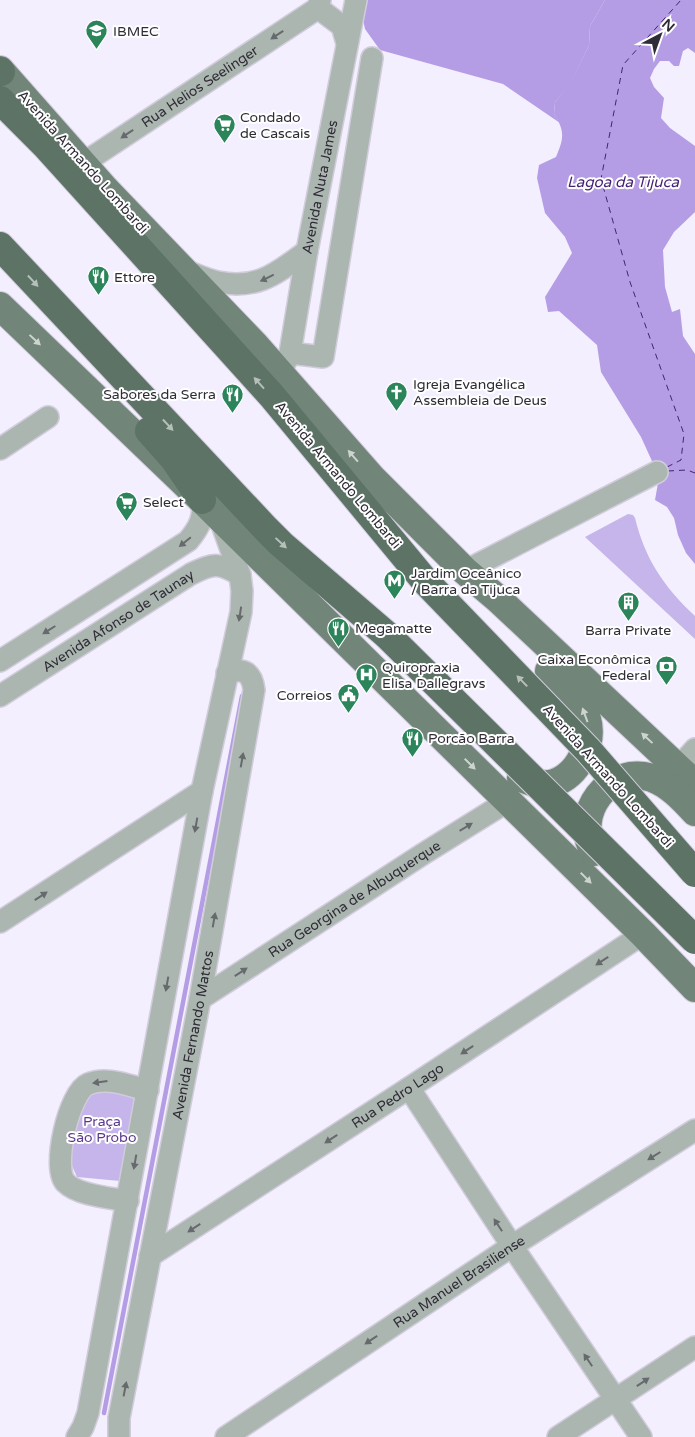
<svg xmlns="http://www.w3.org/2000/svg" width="695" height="1437" viewBox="0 0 695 1437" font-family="'Varela Round',sans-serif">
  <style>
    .green { fill: #c5b5ea }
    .forest { fill: #b59de5 }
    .water { fill: #b49de5 }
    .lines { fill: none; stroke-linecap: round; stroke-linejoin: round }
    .stream { stroke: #b49de5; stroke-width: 4.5 }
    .ferry { stroke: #452274; stroke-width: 1; stroke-dasharray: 6 5; stroke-linecap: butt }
    .minor-casing { stroke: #d0ccda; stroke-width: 24 }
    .major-casing { stroke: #d0ccda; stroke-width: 30 }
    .highway-casing { stroke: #d0ccda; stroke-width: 30 }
    .minor { stroke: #acb6b0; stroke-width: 21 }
    .major { stroke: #718579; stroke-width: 28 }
    .highway { stroke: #5c7366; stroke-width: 28 }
    .highway-bridge-casing { stroke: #d0ccda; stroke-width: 30; stroke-linecap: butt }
    .highway-bridge { stroke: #5c7366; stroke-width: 28 }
    .oneway { fill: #676a6d }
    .oneway2 { fill: #b6c0ba }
    .oneway3 { fill: #cdd4d0 }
    .labels { text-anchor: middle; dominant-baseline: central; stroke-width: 4; stroke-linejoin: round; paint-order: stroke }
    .poi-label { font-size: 14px; fill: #2f2c36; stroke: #fff; text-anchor: start }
    .street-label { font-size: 14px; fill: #2f2c36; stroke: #fff }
    .park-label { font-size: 14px; fill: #5a398d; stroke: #fff }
    .water-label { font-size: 15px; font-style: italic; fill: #452274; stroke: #fff }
  </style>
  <rect width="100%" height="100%" fill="#f3effe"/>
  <g class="green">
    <path d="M628 514 633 515 635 518C645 559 664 587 695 616V639L585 537Z"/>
    <path d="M94 1088 137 1095 120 1181 77 1177 69 1159 80 1100Z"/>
  </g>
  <path class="forest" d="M362 0H605L590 26 589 45 570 85 555 102 554 114 560 123 503 84 380 50 365 29 361 9Z"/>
  <path class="water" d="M605 0H695V53L688 48 683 51 679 66H674L669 61H660L654 69 650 78 654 87 664 98 661 118 670 128 695 146V212L674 232 663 250 665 287 672 312 680 309 683 336 695 354V564L686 553 678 535 674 518 667 507 655 500 658 483 657 472 641 437 601 372 597 345 559 311 548 312 545 297 572 253 565 237 545 213 537 178 539 165 556 157C564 138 565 131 554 114L555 102 570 84 589 45 590 26Z"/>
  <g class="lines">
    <path class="stream" d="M104 1413 242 696"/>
    <g class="ferry">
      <path d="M667 467 681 460 684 434 630 282 601 179 623 65 681 0"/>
      <path d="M668 471 687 470 695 473"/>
    </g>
    <defs>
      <g id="minor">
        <path d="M318 8 342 26 347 43"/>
        <path id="s1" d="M82 164 318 8 320 0"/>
        <path d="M184 270C195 274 207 280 218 282 258 290 277 273 307 251"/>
        <path d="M290 353 323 357 372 58"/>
        <path id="s2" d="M280 373 290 353 307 251 356 0"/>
        <path d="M0 449 48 417"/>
        <path d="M465 571 657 472"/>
        <path d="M0 661 188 541C199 528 205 517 202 500"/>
        <path id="s3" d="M0 696 191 574C213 563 219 562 240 575"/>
        <path d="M678 768 695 749"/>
        <path d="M0 922 202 791"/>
        <path id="s4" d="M200 999 423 854 508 801"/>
        <path d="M409 1088 512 1246 641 1437"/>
        <path d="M128 1201C111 1198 77 1195 66 1183 51 1169 69 1092 88 1084 107 1076 129 1086 148 1090"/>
        <path id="s5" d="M150 1256 409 1088 643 934"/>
        <path d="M77 1437 83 1427 88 1413 202 791 241 612 242 591 240 575 220 519"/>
        <path id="s6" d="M119 1437V1418L200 999 254 690C252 673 244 667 227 673"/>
        <path id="s7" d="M226 1437 512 1246 695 1130"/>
        <path d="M558 1437 695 1347"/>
      </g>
      <g id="major">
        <path d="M0 70 105 189 255 345 372 478 465 571 498 599 695 784"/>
        <path d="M0 306 202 500 643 934 695 988"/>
        <path d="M521 778C531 782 543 787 554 783 578 775 594 743 587 719 582 699 564 685 549 671"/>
        <path d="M594 852C572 814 609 764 652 778 669 784 683 799 695 812"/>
      </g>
      <g id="highway">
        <path d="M0 71 1 72"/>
        <path d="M0 100 46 146 272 396 425 581"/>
        <path d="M0 246 266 529 281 544 388 636"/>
        <path d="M149 431 174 459 202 500"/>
      </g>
    </defs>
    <use href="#minor" class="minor-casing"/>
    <use href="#major" class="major-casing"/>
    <use href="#highway" class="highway-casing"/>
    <use href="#minor" class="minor"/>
    <use href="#major" class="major"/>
    <use href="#highway" class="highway"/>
    <defs>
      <g id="highway-bridge">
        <path d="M425 581 588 750 695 873"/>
        <path d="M388 636 695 940"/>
      </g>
    </defs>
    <use href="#highway-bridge" class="highway-bridge-casing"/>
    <use href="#highway-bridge" class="highway-bridge"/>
  </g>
  <defs><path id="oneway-solid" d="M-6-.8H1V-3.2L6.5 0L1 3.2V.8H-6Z" transform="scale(1.25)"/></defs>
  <g class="oneway">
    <use href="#oneway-solid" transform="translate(277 35) rotate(147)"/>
    <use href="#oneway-solid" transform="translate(127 134) rotate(146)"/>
    <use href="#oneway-solid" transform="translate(267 278) rotate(154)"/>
    <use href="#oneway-solid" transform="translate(185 542) rotate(141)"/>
    <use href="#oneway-solid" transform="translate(240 614) rotate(99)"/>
    <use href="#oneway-solid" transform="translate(49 630) rotate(148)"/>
    <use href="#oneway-solid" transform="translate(242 760) rotate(-80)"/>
    <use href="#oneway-solid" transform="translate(196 825) rotate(100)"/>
    <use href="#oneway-solid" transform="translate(466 827) rotate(-31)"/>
    <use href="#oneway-solid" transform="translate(41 896) rotate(-33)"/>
    <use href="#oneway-solid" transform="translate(214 920) rotate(-80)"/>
    <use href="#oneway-solid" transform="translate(602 961) rotate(147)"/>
    <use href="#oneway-solid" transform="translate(241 972) rotate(-33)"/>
    <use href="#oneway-solid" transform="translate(167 984) rotate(100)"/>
    <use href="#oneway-solid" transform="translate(467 1050) rotate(147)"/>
    <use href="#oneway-solid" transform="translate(100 1082) rotate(172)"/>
    <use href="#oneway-solid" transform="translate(331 1139) rotate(147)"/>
    <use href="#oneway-solid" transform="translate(654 1156) rotate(148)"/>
    <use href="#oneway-solid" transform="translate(135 1162) rotate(100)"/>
    <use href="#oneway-solid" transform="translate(498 1225) rotate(-123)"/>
    <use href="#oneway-solid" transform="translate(194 1228) rotate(147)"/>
    <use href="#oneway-solid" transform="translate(371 1340) rotate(146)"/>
    <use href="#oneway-solid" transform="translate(588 1360) rotate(-124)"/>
    <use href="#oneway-solid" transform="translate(643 1382) rotate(-34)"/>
    <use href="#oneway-solid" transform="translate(125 1389) rotate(-79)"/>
  </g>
  <g class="oneway2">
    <use href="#oneway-solid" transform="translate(33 281) rotate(47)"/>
    <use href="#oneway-solid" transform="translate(259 383) rotate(-132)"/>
    <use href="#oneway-solid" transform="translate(168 425) rotate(47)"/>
    <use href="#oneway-solid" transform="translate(281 543) rotate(43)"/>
    <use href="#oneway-solid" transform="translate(522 681) rotate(-134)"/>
  </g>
  <g class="oneway3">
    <use href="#oneway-solid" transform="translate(35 340) rotate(43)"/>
    <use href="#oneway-solid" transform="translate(353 456) rotate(-131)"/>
    <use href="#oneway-solid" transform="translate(585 715) rotate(-110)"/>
    <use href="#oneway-solid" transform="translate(647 738) rotate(-137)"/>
    <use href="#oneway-solid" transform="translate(470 764) rotate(45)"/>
    <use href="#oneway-solid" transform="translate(586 878) rotate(45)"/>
  </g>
  <defs>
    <symbol id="university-pin" viewBox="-11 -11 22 30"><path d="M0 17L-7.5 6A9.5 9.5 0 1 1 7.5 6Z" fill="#2b845a" stroke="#fff"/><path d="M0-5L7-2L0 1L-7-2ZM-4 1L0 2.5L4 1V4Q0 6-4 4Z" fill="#fff"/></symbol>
    <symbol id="supermarket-pin" viewBox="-11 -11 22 30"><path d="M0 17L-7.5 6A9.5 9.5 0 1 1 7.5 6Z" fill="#2b845a" stroke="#fff"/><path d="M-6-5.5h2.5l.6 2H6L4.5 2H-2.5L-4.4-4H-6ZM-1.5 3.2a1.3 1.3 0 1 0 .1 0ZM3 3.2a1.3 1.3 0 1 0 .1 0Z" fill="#fff"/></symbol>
    <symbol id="restaurant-pin" viewBox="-11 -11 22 30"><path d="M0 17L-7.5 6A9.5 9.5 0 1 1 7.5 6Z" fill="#2b845a" stroke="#fff"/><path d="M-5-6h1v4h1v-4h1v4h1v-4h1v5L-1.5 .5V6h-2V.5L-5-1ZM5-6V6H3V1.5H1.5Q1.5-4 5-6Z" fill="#fff"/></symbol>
    <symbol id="church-pin" viewBox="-11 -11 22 30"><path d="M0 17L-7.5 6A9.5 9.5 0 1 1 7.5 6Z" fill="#2b845a" stroke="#fff"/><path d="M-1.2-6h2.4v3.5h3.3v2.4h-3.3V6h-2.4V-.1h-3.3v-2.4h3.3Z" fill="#fff"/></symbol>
    <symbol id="metro-pin" viewBox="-11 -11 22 30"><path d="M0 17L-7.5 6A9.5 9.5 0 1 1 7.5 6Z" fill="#2b845a" stroke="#fff"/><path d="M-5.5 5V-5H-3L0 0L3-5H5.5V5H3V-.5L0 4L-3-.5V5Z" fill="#fff"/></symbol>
    <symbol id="building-pin" viewBox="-11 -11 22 30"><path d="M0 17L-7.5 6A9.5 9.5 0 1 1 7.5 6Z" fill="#2b845a" stroke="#fff"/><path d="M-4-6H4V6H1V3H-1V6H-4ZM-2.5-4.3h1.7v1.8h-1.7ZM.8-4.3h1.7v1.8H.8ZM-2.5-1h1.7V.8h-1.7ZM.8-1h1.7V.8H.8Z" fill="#fff"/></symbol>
    <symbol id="bank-pin" viewBox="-11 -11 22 30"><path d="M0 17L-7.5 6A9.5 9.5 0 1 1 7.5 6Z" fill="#2b845a" stroke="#fff"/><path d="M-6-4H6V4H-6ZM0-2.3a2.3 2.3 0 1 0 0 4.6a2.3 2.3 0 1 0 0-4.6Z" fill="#fff"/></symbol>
    <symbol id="hospital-pin" viewBox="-11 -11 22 30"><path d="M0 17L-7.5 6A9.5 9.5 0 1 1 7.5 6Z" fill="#2b845a" stroke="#fff"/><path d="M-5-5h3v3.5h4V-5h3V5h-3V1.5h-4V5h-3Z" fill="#fff"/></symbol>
    <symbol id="civic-pin" viewBox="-11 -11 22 30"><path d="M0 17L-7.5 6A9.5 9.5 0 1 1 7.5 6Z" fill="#2b845a" stroke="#fff"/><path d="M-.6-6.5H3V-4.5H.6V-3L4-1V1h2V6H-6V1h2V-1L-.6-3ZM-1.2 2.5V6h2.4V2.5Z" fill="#fff"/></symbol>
  </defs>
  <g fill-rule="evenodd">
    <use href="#university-pin" x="84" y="18" width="25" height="34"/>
    <use href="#supermarket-pin" x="212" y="112" width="25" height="34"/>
    <use href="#restaurant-pin" x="86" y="264" width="25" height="34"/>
    <use href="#church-pin" x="384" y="380" width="25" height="34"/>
    <use href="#restaurant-pin" x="220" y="382" width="25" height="34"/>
    <use href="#supermarket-pin" x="114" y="490" width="25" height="34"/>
    <use href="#metro-pin" x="382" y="568" width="25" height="34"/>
    <use href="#building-pin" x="616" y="590" width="25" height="34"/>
    <use href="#restaurant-pin" x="326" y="616" width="25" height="34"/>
    <use href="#bank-pin" x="654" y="654" width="25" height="34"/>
    <use href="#hospital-pin" x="354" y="662" width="25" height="34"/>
    <use href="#civic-pin" x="336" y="682" width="25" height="34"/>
    <use href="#restaurant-pin" x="400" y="726" width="25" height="34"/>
  </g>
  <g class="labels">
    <g class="poi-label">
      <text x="113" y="31">IBMEC</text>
      <text x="240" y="117">Condado<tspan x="240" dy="16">de Cascais</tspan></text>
      <text x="114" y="277">Ettore</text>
      <text x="413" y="384">Igreja Evangélica<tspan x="413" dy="16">Assembleia de Deus</tspan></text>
      <text x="216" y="394" text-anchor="end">Sabores da Serra</text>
      <text x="143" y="502">Select</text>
      <text x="411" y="573">Jardim Oceânico<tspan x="411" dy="16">/ Barra da Tijuca</tspan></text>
      <text x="355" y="628">Megamatte</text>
      <text x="628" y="630" text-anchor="middle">Barra Private</text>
      <text x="651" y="659" text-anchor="end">Caixa Econômica<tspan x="651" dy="16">Federal</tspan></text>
      <text x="382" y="667">Quiropraxia<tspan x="382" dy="16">Elisa Dallegravs</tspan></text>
      <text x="332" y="695" text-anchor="end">Correios</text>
      <text x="428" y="738">Porcão Barra</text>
    </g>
    <g class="street-label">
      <text stroke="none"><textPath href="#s1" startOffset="141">Rua Helios Seelinger</textPath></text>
      <text transform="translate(83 162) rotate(48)">Avenida Armando Lombardi</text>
      <text stroke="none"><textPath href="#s2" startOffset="191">Avenida Nuta James</textPath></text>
      <text transform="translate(338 475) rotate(50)">Avenida Armando Lombardi</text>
      <text stroke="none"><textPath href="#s3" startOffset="140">Avenida Afonso de Taunay</textPath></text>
      <text transform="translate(608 776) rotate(48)">Avenida Armando Lombardi</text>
      <text stroke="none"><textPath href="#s4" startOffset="184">Rua Georgina de Albuquerque</textPath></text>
      <text stroke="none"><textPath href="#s6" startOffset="409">Avenida Fernando Mattos</textPath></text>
      <text stroke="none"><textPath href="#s5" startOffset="295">Rua Pedro Lago</textPath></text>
      <text stroke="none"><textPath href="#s7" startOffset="280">Rua Manuel Brasiliense</textPath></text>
    </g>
    <g class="park-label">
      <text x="102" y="1121">Praça<tspan x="102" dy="16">São Probo</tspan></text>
    </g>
    <g class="water-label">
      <text x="623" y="182">Lagoa da Tijuca</text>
    </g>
  </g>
  <g transform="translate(660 35) rotate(41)" stroke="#ffffff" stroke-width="4" paint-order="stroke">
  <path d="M0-4L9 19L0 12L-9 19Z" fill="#2f2c36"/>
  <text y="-8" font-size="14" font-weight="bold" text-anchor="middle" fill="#2f2c36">N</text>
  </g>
</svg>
